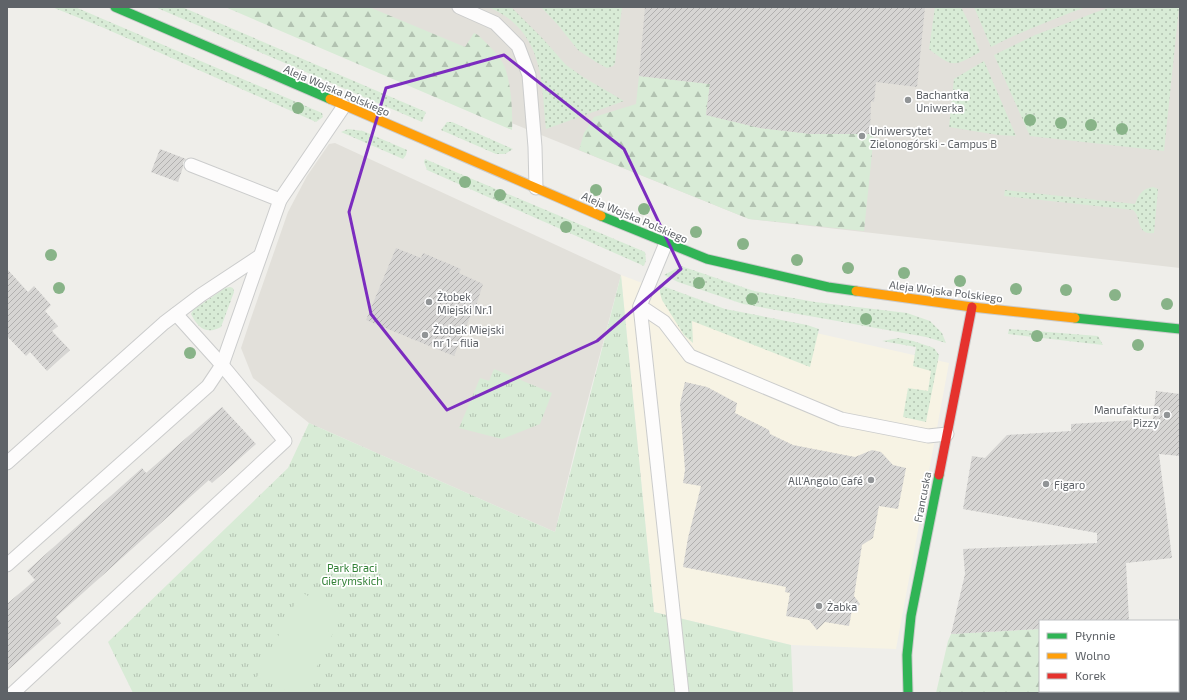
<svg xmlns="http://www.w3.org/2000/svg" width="1187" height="700" viewBox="0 0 1187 700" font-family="'Exo 2',sans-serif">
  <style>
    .commercial { fill: #f7f3e4 }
    .education { fill: #e2e0da }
    .grass { fill: url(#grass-dots) }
    .forest { fill: url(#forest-firs) }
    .park { fill: url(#park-tufts) }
    .garden { fill: #d8ebd6 }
    .building { fill: url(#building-hatch) }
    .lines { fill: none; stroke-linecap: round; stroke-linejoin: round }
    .lane-casing { stroke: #cbcccc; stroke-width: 15 }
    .fast-casing { stroke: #cacacb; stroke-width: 11 }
    .slow-casing { stroke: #cacacb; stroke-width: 11 }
    .jam-casing { stroke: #cacacb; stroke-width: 11 }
    .lane { stroke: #fdfcfc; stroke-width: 13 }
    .fast { stroke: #30b455; stroke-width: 9 }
    .slow { stroke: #ff9f0a; stroke-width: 9 }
    .jam { stroke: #e5322d; stroke-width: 9 }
    .tree { fill: #88b388 }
    .marked { fill: none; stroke: #7b2cbf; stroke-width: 3; stroke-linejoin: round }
    .poi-dot { fill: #919496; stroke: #fff; stroke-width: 1.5 }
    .labels { text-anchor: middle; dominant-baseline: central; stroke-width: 3.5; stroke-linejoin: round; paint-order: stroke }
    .street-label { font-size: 11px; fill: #5f6368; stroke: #fff }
    .poi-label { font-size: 11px; fill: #5f6368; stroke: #fff; text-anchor: start }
    .park-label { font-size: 11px; fill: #348238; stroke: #fff }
  </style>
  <defs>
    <pattern id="grass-dots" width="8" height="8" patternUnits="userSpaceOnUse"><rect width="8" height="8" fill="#d8ebd6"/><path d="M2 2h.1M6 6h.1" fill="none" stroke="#b2c2b1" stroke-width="1.8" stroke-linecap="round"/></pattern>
    <pattern id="forest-firs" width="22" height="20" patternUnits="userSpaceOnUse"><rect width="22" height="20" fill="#d8ebd6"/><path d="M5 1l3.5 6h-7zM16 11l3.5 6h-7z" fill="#b2c2b1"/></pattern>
    <pattern id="park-tufts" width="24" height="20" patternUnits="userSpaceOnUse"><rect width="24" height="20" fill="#d8ebd6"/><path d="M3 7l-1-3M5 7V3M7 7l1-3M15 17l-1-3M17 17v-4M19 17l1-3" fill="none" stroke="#b2c2b1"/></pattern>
    <pattern id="building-hatch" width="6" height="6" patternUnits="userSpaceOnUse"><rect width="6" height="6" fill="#d6d5d3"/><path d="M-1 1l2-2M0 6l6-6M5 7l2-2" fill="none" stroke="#b1b0af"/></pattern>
  </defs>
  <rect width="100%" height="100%" fill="#efeeea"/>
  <path class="commercial" d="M621 275 714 310 949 363 896 649 791 645 654 612Z"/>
  <g class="education">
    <path d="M241 7H1180V268L749 219 509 122Z"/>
    <path d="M335 143 621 275 578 437 555 532 309 423 253 378 241 348 250 321 288 212 307 176 329 144Z"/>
  </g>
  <g class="grass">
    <path d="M52 7H75L322 113 323 117 316 122 104 28Z"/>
    <path d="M155 7H182L426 112 422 122Z"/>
    <path d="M488 7H511L543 39 566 65 583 77 624 101 546 129C542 92 544 50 514 23 507 16 497 11 488 7Z"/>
    <path d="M541 7H622L615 63 613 66 607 68 596 62 578 50 558 25Z"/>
    <path d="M935 7H961L968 21 980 52C954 67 953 68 929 49Z"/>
    <path d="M974 7H1086C1054 19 1022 31 991 47Z"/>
    <path d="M1110 7H1179L1164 151 1030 136 994 55 1035 35Z"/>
    <path d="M984 61 1016 136 998 135 949 127 954 79Z"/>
    <path d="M447 122H452L513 149 505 154H496L441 130Z"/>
    <path d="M348 129 363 131 407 150 406 155 403 159 341 132Z"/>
    <path d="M425 159 645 252 646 260 644 266 427 170 424 162Z"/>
    <path d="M1153 187 1158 189 1154 233C1135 235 1142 217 1133 210L1004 196 1005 190 1135 204C1139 194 1142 189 1153 187Z"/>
    <path d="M681 266 754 291 815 302 907 313 930 321 942 333 946 343 926 337 743 304 678 282 664 275Z"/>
    <path d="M660 285 725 309 807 325 819 329 810 367 692 321 693 343 684 335 662 300 660 293Z"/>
    <path d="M230 287 233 288 234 292 221 327C206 335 198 328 191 314L193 310 225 288Z"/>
    <path d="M1009 329 1098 336 1103 345 1008 334Z"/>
    <path d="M899 338 913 341 934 348 939 355 926 422 903 417 908 388 928 391 931 371 913 366 916 347 882 341Z"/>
  </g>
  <g class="forest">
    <path d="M225 7H369L465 47 474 33 478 35C486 43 495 51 501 60 511 74 513 113 512 130Z"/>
    <path d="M639 76 710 84 706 115 760 128 811 134H874L864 231 749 219 579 150 584 133 594 117 636 104Z"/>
    <path d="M1040 629V691H1145V693H936L948 641 951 634Z"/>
  </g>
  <g class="park">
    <path d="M621 275 654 612 791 645 793 693H133L108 642 288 468 309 423 555 532Z"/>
    <path d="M494 369 552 393 540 424 502 439 459 428 480 378 489 381Z"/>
  </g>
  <path class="garden" d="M301 592 342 615 304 693H292L257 677Z"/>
  <g class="building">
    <path d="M645 7H925L917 87 876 82 874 102 871 101 870 134H811L760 128 706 115 710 84 639 76Z"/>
    <path d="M160 149 186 159 183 162V167L178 182 151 172Z"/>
    <path d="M396 248 421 258 423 253 461 269 459 273 483 284 475 309 474 308 454 356 366 320Z"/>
    <path d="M7 269 28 292 34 286 51 305 45 311 58 326 52 331 70 350 47 371 30 352 26 356 7 336Z"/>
    <path d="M685 382 707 387 737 403 735 413 769 430 770 434 793 445 855 457 872 450 881 452 893 465 906 468 898 509 879 506 873 538 862 545 854 596 860 604 852 610 849 626 825 622 817 630 809 620 786 616 790 593 785 592 786 587 683 567 688 538 701 486 683 483 685 470 680 404Z"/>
    <path d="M1156 391 1180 394V456L1159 454 1172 558 1126 563 1129 621H1040V629L951 634 965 574 963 549 1097 543V533L963 509 972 456 985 458 1007 435 1071 431V424L1153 419Z"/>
    <path d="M222 407 256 444 212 483 209 480 56 617 61 623 7 671V604L35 580 27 571 142 468 146 473Z"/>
  </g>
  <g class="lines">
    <defs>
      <g id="lane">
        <path d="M459 7 495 23 518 46 529 75 535 147 536 188"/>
        <path d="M191 165 280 200"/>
        <path d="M666 243 640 306 664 322 690 356 841 419 928 436 947 434"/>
        <path d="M640 306 682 693"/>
        <path d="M7 463 164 323 201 295 260 256"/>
        <path d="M7 565 208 386 222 365 280 200 344 106"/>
        <path d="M13 693 285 441 222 365 176 314"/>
      </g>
      <g id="fast">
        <path d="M115 7 330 99"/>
        <path d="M601 216 707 259 828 287 856 291"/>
        <path d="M1075 318 1180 329"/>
        <path d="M908 693 907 655 911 616 939 475"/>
      </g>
      <g id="slow">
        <path d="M330 99 601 216"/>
        <path d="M856 291 972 307 1075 318"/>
      </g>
      <path id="jam" d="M939 475 972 307"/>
    </defs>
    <use href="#lane" class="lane-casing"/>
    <use href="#fast" class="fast-casing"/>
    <use href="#slow" class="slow-casing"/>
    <use href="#jam" class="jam-casing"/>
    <use href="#lane" class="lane"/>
    <use href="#fast" class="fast"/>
    <use href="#slow" class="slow"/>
    <use href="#jam" class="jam"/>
  </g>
  <g class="tree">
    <circle cx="298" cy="108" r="6"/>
    <circle cx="1030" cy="120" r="6"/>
    <circle cx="1061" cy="123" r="6"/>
    <circle cx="1091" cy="125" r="6"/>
    <circle cx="1122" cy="129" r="6"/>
    <circle cx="465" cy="182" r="6"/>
    <circle cx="596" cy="190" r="6"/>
    <circle cx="500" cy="195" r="6"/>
    <circle cx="644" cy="209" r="6"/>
    <circle cx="566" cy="227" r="6"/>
    <circle cx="696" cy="232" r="6"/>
    <circle cx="743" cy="244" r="6"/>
    <circle cx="51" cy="255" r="6"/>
    <circle cx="797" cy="260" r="6"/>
    <circle cx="848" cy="268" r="6"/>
    <circle cx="904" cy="273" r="6"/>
    <circle cx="960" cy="281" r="6"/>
    <circle cx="699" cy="283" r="6"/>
    <circle cx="59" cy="288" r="6"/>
    <circle cx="1016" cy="289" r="6"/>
    <circle cx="1066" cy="290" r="6"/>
    <circle cx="1115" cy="295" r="6"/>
    <circle cx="752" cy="299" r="6"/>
    <circle cx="1167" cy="304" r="6"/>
    <circle cx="866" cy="319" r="6"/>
    <circle cx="1037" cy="336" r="6"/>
    <circle cx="1138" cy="345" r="6"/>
    <circle cx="190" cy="353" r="6"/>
  </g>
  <path class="marked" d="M504 55 624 149 681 269 597 341 447 410 371 314 349 212 386 88Z"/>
  <g class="poi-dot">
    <circle cx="908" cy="100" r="4"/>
    <circle cx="862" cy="136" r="4"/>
    <circle cx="429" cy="302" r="4"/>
    <circle cx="425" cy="335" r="4"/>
    <circle cx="1167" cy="415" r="4"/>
    <circle cx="871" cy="480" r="4"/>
    <circle cx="1046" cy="484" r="4"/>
    <circle cx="819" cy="606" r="4"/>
  </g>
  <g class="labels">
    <g class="street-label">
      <text transform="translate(337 90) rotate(23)">Aleja Wojska Polskiego</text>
      <text transform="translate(635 217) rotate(23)">Aleja Wojska Polskiego</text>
      <text transform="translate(946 291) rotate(7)">Aleja Wojska Polskiego</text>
      <text transform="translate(922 497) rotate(-79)">Francuska</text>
    </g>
    <g class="poi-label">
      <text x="916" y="94">Bachantka<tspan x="916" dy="13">Uniwerka</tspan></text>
      <text x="870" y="130">Uniwersytet<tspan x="870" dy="13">Zielonogórski - Campus B</tspan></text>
      <text x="437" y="296">Żłobek<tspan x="437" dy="13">Miejski Nr.1</tspan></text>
      <text x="433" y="329">Żłobek Miejski<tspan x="433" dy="13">nr 1 - filia</tspan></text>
      <text x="1159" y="409" text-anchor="end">Manufaktura<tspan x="1159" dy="13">Pizzy</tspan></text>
      <text x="863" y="480" text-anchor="end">All'Angolo Café</text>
      <text x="1054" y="484">Figaro</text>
      <text x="827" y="606">Żabka</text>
    </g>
    <g class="park-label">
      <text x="352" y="567">Park Braci<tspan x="352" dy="13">Gierymskich</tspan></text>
    </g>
  </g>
  <rect width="1187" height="700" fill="none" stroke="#5f6368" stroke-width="16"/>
  <rect x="1039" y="620" width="140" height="72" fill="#ffffff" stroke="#bfc1c3"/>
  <rect x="1047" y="633" width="20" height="6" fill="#30b455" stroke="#bfc1c3"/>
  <text x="1075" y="640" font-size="12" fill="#5f6368">Płynnie</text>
  <rect x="1047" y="653" width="20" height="6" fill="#ff9f0a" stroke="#bfc1c3"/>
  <text x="1075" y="660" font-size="12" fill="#5f6368">Wolno</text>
  <rect x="1047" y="673" width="20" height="6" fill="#e5322d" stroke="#bfc1c3"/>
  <text x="1075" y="680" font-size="12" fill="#5f6368">Korek</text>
</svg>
